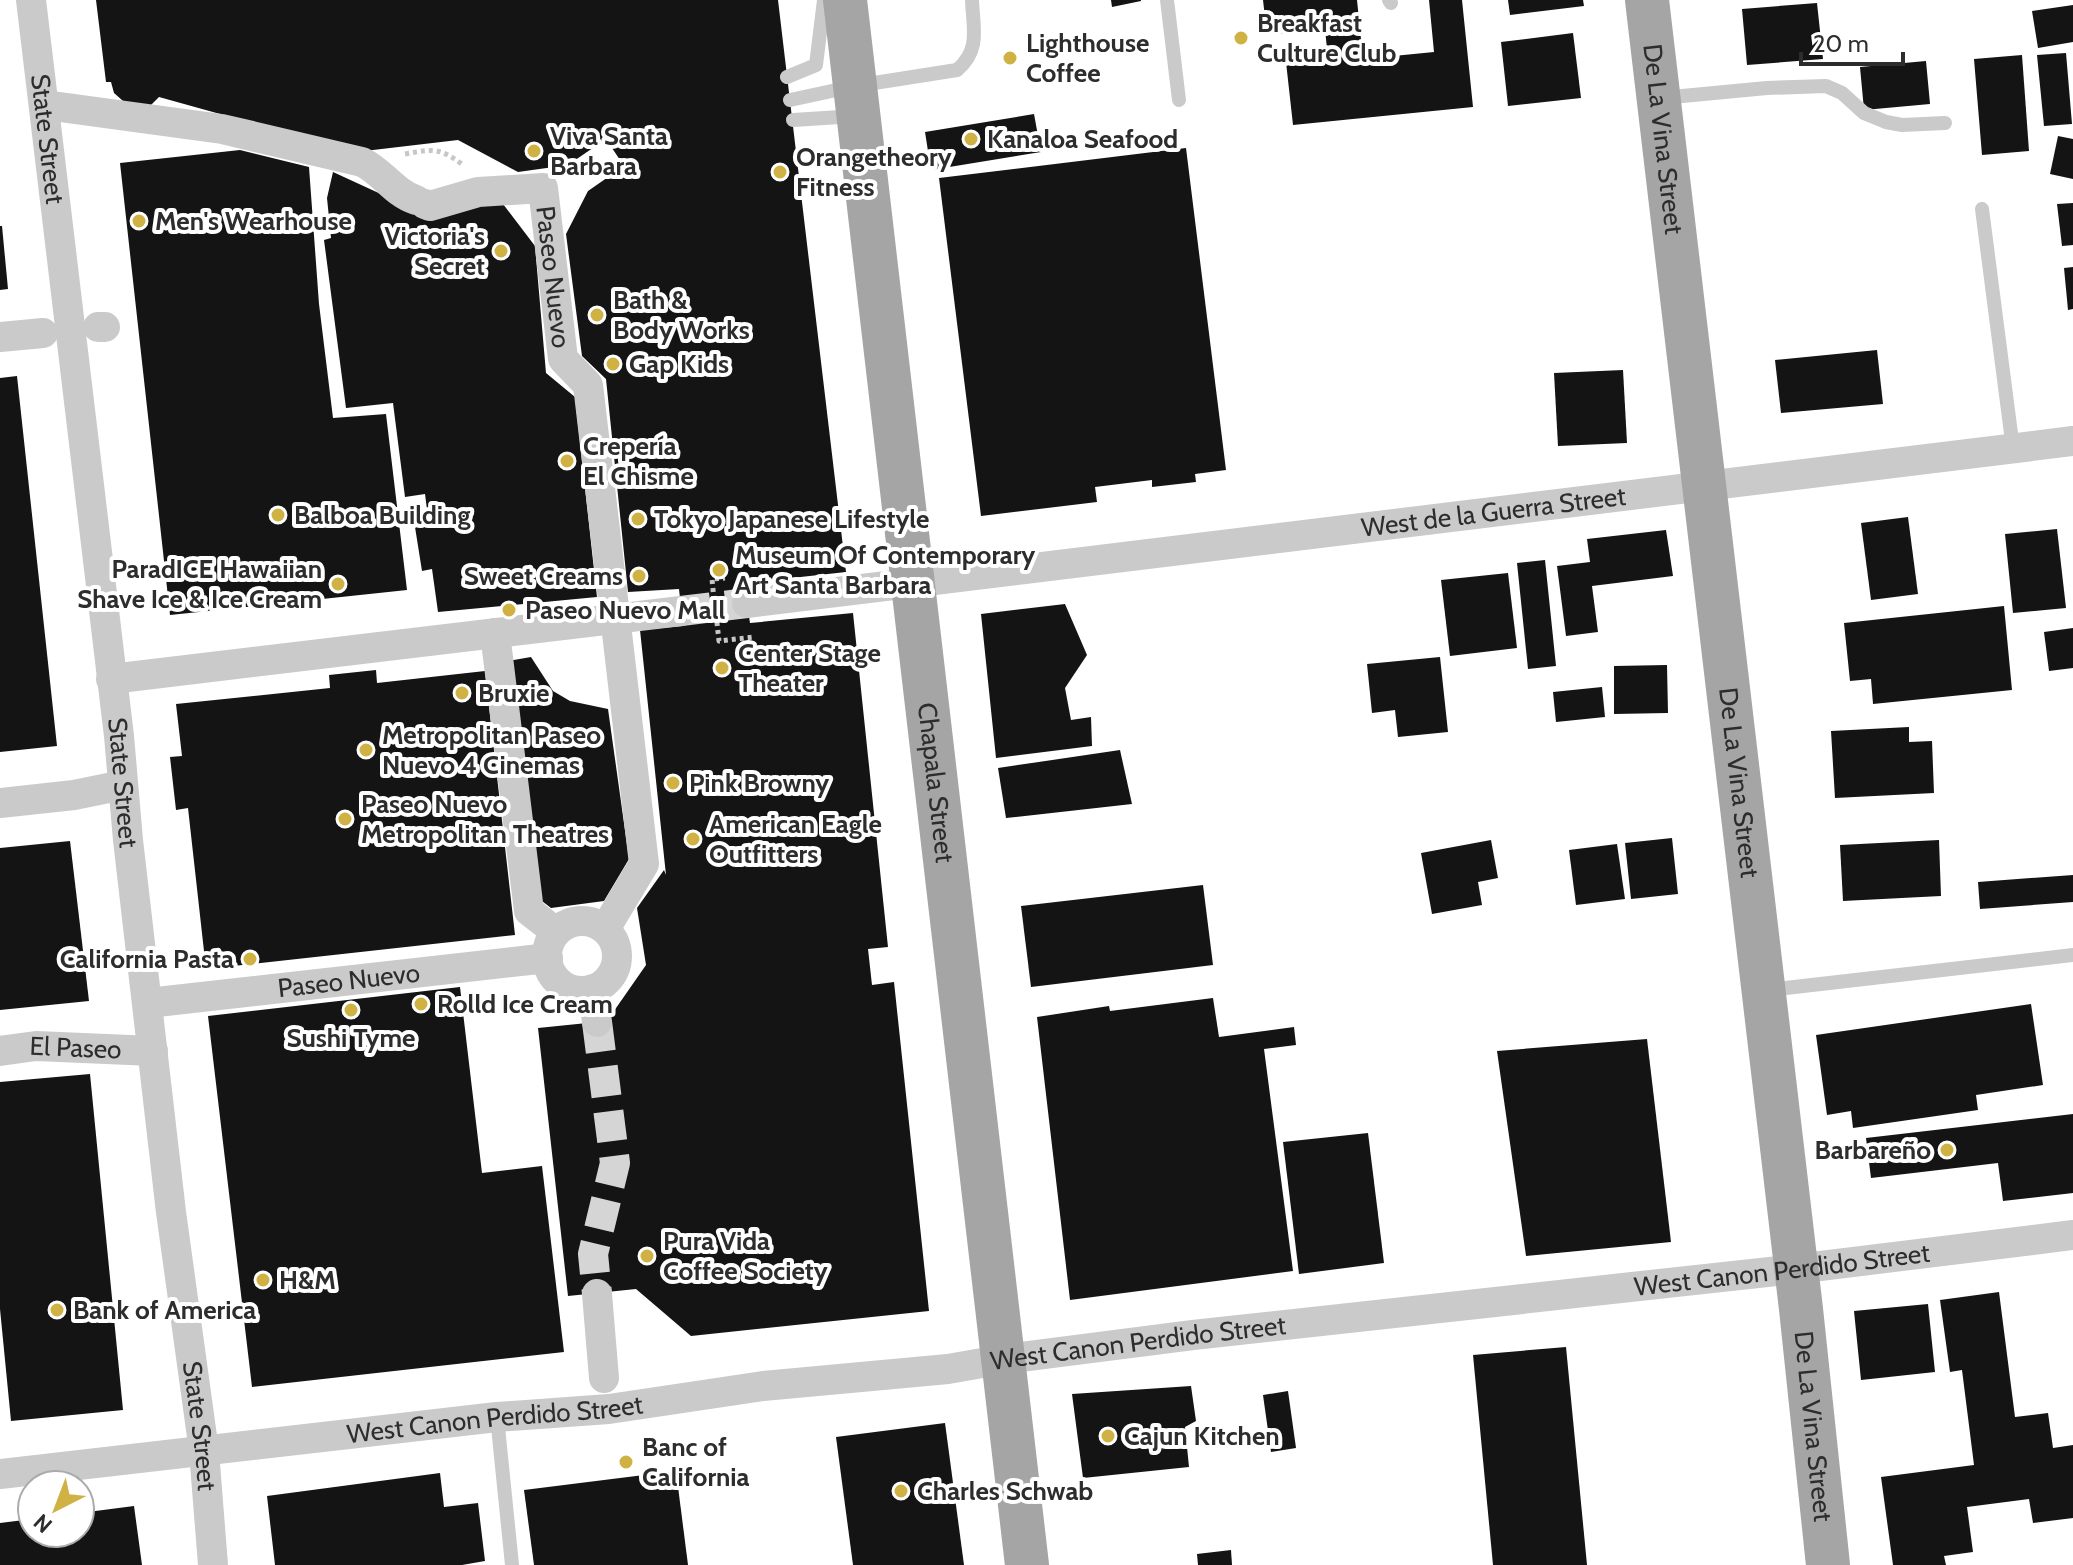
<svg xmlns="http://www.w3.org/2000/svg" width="2073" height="1565" viewBox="0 0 2073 1565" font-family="Cabin,sans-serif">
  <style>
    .building { fill: #141414 }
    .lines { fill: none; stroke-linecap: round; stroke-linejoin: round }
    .street-tunnel { stroke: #d5d5d5; stroke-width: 30; stroke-dasharray: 30 15; stroke-linecap: butt }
    .path { stroke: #c7c7c7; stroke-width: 5; stroke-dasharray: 4 4; stroke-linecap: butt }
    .lane { stroke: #cacaca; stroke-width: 14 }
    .street { stroke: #cacaca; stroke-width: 30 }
    .primary { stroke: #a5a5a5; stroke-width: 44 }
    .poi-dot { fill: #cfb243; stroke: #fff; stroke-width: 3 }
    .labels { text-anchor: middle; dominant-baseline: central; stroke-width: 8; stroke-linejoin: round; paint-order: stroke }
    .poi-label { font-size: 26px; font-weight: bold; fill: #2d2d2d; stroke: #fff; text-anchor: start }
    .street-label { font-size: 26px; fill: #2d2d2d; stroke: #fff }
  </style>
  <rect width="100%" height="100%" fill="#fff"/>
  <g class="building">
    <path d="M96 0H778L846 572 746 583 747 603 750 623 853 613 888 947 868 949 872 985 894 982 929 1311 691 1336 636 1289 568 1296 538 1028 607 1021 646 965 637 908 664 870 666 875 640 630 683 626 679 589 628 592 606 379 582 356 566 234 588 191 624 166 606 139 568 165 518 172 458 140 356 152 159 97 151 105 131 108 114 93 111 82H106Z"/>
    <path d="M1111 0H1141V1L1112 7Z"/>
    <path d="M1263 0H1357L1363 59 1434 52 1429 0H1462L1473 107 1293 125 1285 53 1327 49 1325 29 1267 35Z"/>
    <path d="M1508 0H1583L1584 6 1510 15Z"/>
    <path d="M1817 3 1823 59 1747 65 1742 9Z"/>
    <path d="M2073 5V42L2038 48 2032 11Z"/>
    <path d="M1573 33 1581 98 1508 106 1501 42Z"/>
    <path d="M2066 53 2072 124 2044 126 2037 55Z"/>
    <path d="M2022 55 2029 151 1982 155 1974 59Z"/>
    <path d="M1926 61 1930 104 1864 110 1860 67Z"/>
    <path d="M1034 114 1041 152 931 170 925 132Z"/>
    <path d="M2058 136 2073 139V179L2050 174Z"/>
    <path d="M1186 148 1226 470 1195 474 1196 482 1152 487V480L1095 487 1097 502 981 516 939 178Z"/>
    <path d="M240 150 309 167 319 304 333 418 386 414 407 590 170 615 120 163Z"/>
    <path d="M333 172 420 212 500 200 535 246 546 373 575 397 597 597 438 612 432 569 422 571 415 527 429 525 425 494 405 497 393 403 346 408 324 240 331 238 327 198Z"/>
    <path d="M2073 203V245L2062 246 2057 204Z"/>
    <path d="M0 226H2L8 289 0 290Z"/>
    <path d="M2073 267V309L2068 310 2064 268Z"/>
    <path d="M1877 350 1883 404 1781 413 1775 360Z"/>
    <path d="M1623 370 1627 443 1558 446 1554 373Z"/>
    <path d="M17 376 57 746 0 752V378Z"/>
    <path d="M1908 517 1918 594 1871 600 1861 523Z"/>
    <path d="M2057 529 2066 608 2013 613 2005 534Z"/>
    <path d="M1666 530 1673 576 1592 586 1598 632 1566 636 1557 566 1590 562 1587 539Z"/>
    <path d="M1545 560 1556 666 1528 669 1517 563Z"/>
    <path d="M1508 573 1517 648 1450 656 1441 580Z"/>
    <path d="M1065 604 1087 655 1065 688 1071 720 1091 717 1092 746 996 758 981 614Z"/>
    <path d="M2004 606 2012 690 1873 704 1871 679 1850 681 1844 623Z"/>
    <path d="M2073 628V668L2049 671 2044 632Z"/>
    <path d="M531 657 553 691 570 701 608 709 629 859 604 901 551 908 538 898 508 661Z"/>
    <path d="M1440 657 1448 732 1398 737 1395 710 1372 713 1367 664Z"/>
    <path d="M1667 665 1668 713 1614 714V666Z"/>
    <path d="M376 670 377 683 485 671 515 935 206 969 188 808 176 810 170 757 182 756 176 704 330 688 329 675Z"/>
    <path d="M1602 687 1605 717 1556 722 1553 692Z"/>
    <path d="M1909 727V742L1932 741 1934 793 1835 798 1831 731Z"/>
    <path d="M1120 750 1132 804 1006 818 998 768Z"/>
    <path d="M1672 838 1678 894 1631 899 1625 843Z"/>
    <path d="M1491 840 1498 878 1478 882 1482 905 1432 914 1421 853Z"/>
    <path d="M1939 840 1941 896 1843 901 1840 845Z"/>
    <path d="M70 841 89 1001 0 1010V848Z"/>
    <path d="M1617 844 1625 899 1576 905 1569 850Z"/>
    <path d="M2073 875V902L1980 909 1978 882Z"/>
    <path d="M1203 885 1213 965 1031 987 1021 906Z"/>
    <path d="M460 987 482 1173 542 1166 564 1352 252 1387 208 1016Z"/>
    <path d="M1213 998 1219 1037 1294 1027 1296 1045 1264 1049 1293 1271 1070 1300 1037 1017 1109 1006 1110 1011Z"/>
    <path d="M2031 1004 2043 1085 1976 1095 1978 1110 1853 1128 1851 1111 1827 1115 1816 1035Z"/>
    <path d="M1647 1039 1671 1242 1526 1256 1497 1051Z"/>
    <path d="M90 1074 123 1410 11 1421 0 1309V1082Z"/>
    <path d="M2073 1114V1193L2003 1201 1998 1163 1871 1178 1866 1138Z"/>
    <path d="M1368 1133 1384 1263 1299 1274 1283 1142Z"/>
    <path d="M1999 1292 2015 1417 2048 1413 2053 1448 2073 1445V1518L2033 1523 2029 1499 1967 1507 1973 1552 1944 1556 1946 1565H1893L1881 1477 1974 1465 1962 1370 1950 1372 1940 1300Z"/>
    <path d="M1928 1304 1935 1372 1861 1380 1854 1311Z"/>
    <path d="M1566 1347 1587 1565H1493L1473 1355Z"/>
    <path d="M1191 1386 1196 1421 1185 1427 1189 1467 1083 1478 1072 1394Z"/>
    <path d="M1288 1391 1296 1448 1271 1452 1263 1395Z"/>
    <path d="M945 1423 964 1565H853L836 1437Z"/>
    <path d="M676 1471 688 1565H534L524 1490Z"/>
    <path d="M440 1473 444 1507 478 1503 485 1561 462 1565H275L267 1496Z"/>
    <path d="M134 1506 142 1565H0V1523L32 1519V1533H80V1513Z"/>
    <path d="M1231 1550 1232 1565H1198L1197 1554Z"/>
  </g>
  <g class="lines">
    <g class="street-tunnel">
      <path d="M681 611 747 603"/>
      <path d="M597 1022 615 1163 593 1254 597 1294"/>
    </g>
    <g class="path">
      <path d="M405 154C433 149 438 147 462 164"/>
      <path d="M714 600 712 579 725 578"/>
      <path d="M716 614 719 641 754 637"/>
    </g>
    <g class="lane">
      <path d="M1167 0 1179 100"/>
      <path d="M1389 0 1391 3"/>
      <path d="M787 77 816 65 824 0"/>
      <path d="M1661 98 1767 88 1826 86 1842 93 1864 113 1886 122 1902 125 1945 123"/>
      <path d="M790 100 855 86 957 70C981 50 973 28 972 0"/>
      <path d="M793 120 856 116"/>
      <path d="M1982 209 2013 449"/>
      <path d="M1768 990 2073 955"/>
      <path d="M497 1417 512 1565"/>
    </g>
    <g class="street">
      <path id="s1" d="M31 0 119 736 128 840 171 1212 204 1451 213 1565"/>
      <path d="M45 105 222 129 362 162C383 172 394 193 416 200"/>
      <path id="s2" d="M425 204 430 206 478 192 543 188 563 359 588 385 644 864 605 929"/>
      <path d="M98 327H105"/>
      <path d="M0 337 43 333"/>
      <path id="s3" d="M747 603 2073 441"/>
      <path d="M495 633 529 911 556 932"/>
      <path d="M111 679 681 611"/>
      <path d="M0 803 74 795 123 785"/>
      <circle cx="582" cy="956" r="35"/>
      <path d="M593 989 597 1022"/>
      <path id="s4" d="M148 1003 548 958"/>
      <path id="s5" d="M0 1051 36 1046 153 1051"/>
      <path d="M597 1294 604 1378"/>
      <path id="s6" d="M0 1474 497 1417 609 1409 763 1386 948 1369 1005 1359 1193 1335 1796 1269 2073 1235"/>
    </g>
    <g class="primary">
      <path id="s7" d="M845 0 1027 1565"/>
      <path id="s8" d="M1647 0 1801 1309 1828 1565"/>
    </g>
  </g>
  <g class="poi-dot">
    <circle cx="1241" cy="38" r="8"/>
    <circle cx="1010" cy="58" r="8"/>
    <circle cx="971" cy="139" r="8"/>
    <circle cx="534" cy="151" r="8"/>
    <circle cx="780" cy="172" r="8"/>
    <circle cx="139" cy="221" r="8"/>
    <circle cx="501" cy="251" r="8"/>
    <circle cx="597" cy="315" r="8"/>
    <circle cx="613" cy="364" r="8"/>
    <circle cx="567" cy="461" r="8"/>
    <circle cx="278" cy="515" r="8"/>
    <circle cx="638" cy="519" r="8"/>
    <circle cx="719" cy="570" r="8"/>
    <circle cx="639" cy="576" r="8"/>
    <circle cx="338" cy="584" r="8"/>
    <circle cx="509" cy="610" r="8"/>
    <circle cx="722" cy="668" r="8"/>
    <circle cx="462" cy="693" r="8"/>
    <circle cx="366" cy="750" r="8"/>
    <circle cx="673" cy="783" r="8"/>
    <circle cx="345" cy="819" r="8"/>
    <circle cx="693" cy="839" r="8"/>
    <circle cx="250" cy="959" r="8"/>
    <circle cx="421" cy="1004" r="8"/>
    <circle cx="351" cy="1010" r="8"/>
    <circle cx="1947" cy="1150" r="8"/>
    <circle cx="647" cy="1256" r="8"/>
    <circle cx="263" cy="1280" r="8"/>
    <circle cx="57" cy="1310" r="8"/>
    <circle cx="1108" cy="1436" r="8"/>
    <circle cx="626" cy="1462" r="8"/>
    <circle cx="901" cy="1491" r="8"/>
  </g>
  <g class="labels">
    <g class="poi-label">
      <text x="1257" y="23">Breakfast<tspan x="1257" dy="30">Culture Club</tspan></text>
      <text x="1026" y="43">Lighthouse<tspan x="1026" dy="30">Coffee</tspan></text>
      <text x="550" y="136">Viva Santa<tspan x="550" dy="30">Barbara</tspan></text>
      <text x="987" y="139">Kanaloa Seafood</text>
      <text x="796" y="157">Orangetheory<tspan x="796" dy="30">Fitness</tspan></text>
      <text x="155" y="221">Men's Wearhouse</text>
      <text x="485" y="236" text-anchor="end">Victoria's<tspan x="485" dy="30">Secret</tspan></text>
      <text x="613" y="300">Bath &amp;<tspan x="613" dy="30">Body Works</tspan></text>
      <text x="629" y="364">Gap Kids</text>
      <text x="583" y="446">Crepería<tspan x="583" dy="30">El Chisme</tspan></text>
      <text x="294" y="515">Balboa Building</text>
      <text x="654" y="519">Tokyo Japanese Lifestyle</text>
      <text x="735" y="555">Museum Of Contemporary<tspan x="735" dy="30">Art Santa Barbara</tspan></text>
      <text x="322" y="569" text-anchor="end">ParadICE Hawaiian<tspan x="322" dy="30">Shave Ice &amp; Ice Cream</tspan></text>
      <text x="623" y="576" text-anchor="end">Sweet Creams</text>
      <text x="525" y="610">Paseo Nuevo Mall</text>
      <text x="738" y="653">Center Stage<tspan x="738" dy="30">Theater</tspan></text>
      <text x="478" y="693">Bruxie</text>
      <text x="382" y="735">Metropolitan Paseo<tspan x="382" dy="30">Nuevo 4 Cinemas</tspan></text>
      <text x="689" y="783">Pink Browny</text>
      <text x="361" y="804">Paseo Nuevo<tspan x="361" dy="30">Metropolitan Theatres</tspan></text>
      <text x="709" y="824">American Eagle<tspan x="709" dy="30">Outfitters</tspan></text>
      <text x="234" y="959" text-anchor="end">California Pasta</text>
      <text x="437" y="1004">Rolld Ice Cream</text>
      <text x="351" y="1038" text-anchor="middle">Sushi Tyme</text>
      <text x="1931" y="1150" text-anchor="end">Barbareño</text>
      <text x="663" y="1241">Pura Vida<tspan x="663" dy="30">Coffee Society</tspan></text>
      <text x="279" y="1280">H&amp;M</text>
      <text x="73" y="1310">Bank of America</text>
      <text x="1124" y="1436">Cajun Kitchen</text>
      <text x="642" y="1447">Banc of<tspan x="642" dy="30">California</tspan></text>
      <text x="917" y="1491">Charles Schwab</text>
    </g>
    <g class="street-label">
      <text stroke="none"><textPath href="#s1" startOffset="140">State Street</textPath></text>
      <text stroke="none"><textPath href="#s8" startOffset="140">De La Vina Street</textPath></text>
      <text stroke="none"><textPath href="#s2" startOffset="210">Paseo Nuevo</textPath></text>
      <text stroke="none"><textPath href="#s3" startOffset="752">West de la Guerra Street</textPath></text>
      <text stroke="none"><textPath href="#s8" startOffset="788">De La Vina Street</textPath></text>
      <text stroke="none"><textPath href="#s1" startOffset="788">State Street</textPath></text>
      <text stroke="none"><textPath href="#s7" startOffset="788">Chapala Street</textPath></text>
      <text stroke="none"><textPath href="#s4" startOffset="202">Paseo Nuevo</textPath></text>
      <text stroke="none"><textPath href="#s5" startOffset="76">El Paseo</textPath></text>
      <text stroke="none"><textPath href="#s6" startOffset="1794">West Canon Perdido Street</textPath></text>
      <text stroke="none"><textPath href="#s6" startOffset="1146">West Canon Perdido Street</textPath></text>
      <text stroke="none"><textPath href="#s6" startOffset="498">West Canon Perdido Street</textPath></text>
      <text stroke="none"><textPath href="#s1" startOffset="1436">State Street</textPath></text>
      <text stroke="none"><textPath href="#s8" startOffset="1436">De La Vina Street</textPath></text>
    </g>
  </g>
  <g transform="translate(56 1509) rotate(222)"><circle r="38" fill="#ffffff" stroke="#ababab" stroke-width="2"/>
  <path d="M0-6L14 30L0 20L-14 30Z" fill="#cfb243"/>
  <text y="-12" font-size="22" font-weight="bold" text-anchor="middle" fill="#2d2d2d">N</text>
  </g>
  <path d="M1801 52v12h102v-12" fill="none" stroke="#2d2d2d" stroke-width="4"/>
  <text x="1813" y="52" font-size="24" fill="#2d2d2d" stroke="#ffffff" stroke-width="6" paint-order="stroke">20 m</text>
</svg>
